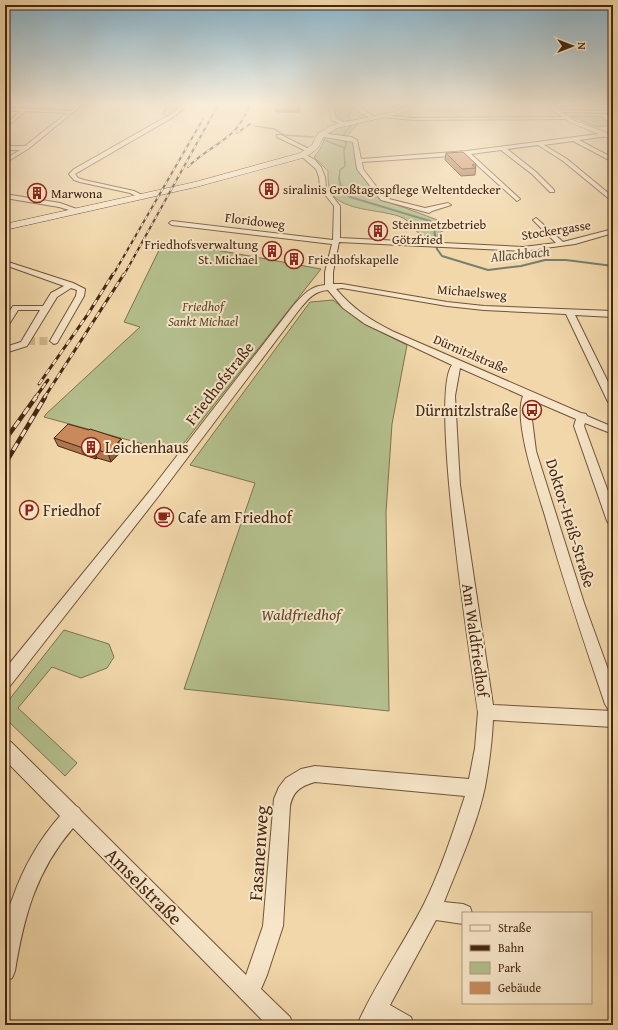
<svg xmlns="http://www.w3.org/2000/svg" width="618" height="1030" viewBox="0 0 618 1030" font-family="'Gentium Book Plus',serif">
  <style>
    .green { fill: #b4bf8d; stroke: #7d7350 }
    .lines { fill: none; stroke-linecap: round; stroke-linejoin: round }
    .stream-far1 { stroke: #797f6d; stroke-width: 1.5 }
    .stream { stroke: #797f6d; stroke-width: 2 }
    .street-tunnel { stroke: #cfb48c; stroke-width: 8; stroke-dasharray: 8 4.5; stroke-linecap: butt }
    .street-casing { stroke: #715338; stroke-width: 2 }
    .secondary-casing { stroke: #462712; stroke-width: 1 }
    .street { fill: #f6e5c8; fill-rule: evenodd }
    .secondary { fill: #f6e5c8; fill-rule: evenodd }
    .rail-far2-casing { stroke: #462712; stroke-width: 2 }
    .rail-far1-casing { stroke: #462712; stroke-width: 3 }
    .rail-casing { stroke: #462712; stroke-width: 4.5 }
    .rail-far2 { stroke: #f6e5c8; stroke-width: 1.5; stroke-dasharray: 4; stroke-linecap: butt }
    .rail-far1 { stroke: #f6e5c8; stroke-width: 2; stroke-dasharray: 6; stroke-linecap: butt }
    .rail { stroke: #f6e5c8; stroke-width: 3; stroke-dasharray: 8; stroke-linecap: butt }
    .wall { fill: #ae764d; stroke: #462712 }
    .shaded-wall { fill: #8d603f; stroke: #462712 }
    .building { fill: #ca895a; stroke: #462712 }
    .labels { text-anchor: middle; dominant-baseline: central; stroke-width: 4; stroke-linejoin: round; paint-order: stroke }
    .far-poi-label { font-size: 13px; fill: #462712; stroke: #f6e5c8; text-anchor: start }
    .far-street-label { font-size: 13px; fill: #462712; stroke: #f6e5c8 }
    .far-park-label { font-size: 13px; font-style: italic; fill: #5c452b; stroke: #f6e5c8 }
    .far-water-label { font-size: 14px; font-style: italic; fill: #5b4c38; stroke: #f6e5c8 }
    .street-label { font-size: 16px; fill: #462712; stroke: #f6e5c8 }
    .poi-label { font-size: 16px; fill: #462712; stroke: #f6e5c8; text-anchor: start }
    .park-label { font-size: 16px; font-style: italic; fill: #5c452b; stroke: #f6e5c8 }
    .near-street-label { font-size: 19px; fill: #462712; stroke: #f6e5c8 }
  </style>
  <rect width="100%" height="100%" fill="#f1d7aa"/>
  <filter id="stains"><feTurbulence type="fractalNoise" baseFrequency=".005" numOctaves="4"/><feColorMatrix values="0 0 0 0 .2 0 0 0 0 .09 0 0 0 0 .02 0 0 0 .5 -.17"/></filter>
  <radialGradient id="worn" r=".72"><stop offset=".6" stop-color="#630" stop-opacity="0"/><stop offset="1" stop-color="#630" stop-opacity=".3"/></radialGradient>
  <g class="green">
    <path d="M335 105H354L360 112 367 117 364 119 342 121 336 113Z"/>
    <path d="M570 116H602L605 120 613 123V125L597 127Z"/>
    <path d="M359 123 344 139 352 141 359 169 381 199 451 225 437 235 440 242 426 243C420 236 410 221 403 218 383 208 335 213 329 187 328 182 328 176 328 171L314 157C321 149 321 147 325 138 331 127 348 125 359 123Z"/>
    <path d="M162 244 222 251 321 269 176 453 44 417 46 414 140 327 124 322Z"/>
    <path d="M333 300 361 322 407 345 392 424 386 512 389 711 184 689 255 483 190 465 310 302Z"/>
    <path d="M64 630 109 644 114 657 107 668 81 678 52 667 18 708 77 763 65 776 5 718V705Z"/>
  </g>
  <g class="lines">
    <g class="stream-far1">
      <path d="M163 105 168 108 163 113 165 116"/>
      <path d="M255 126 274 129 284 135 313 137"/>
      <path d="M324 140 345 148"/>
      <path d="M339 179 340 170 345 166 344 151 346 143 342 138 345 132 352 125 348 115 352 111 353 105"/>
    </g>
    <path class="stream" d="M339 178 341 188 350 197 430 221 434 229 437 249 442 256 488 270 521 266 545 260H566L613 266"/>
    <path class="street-tunnel" d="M27 341H54"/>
    <defs>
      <g id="street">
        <path d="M77 105H82L28 149 5 163V159L20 150H5V146H25L67 113 26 111 5 128V124L21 111 5 110V108L70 111Z"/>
        <path d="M182 105H187L175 116 75 174 78 178 84 180 134 191 144 196V198H140L130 193 80 182 74 180 69 174 74 169 171 114Z"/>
        <path d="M328 105H332L336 118 345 123V125H341L332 120Z"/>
        <path d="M355 105H360L365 111 377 118 373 119 361 113Z"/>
        <path d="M399 105H406L414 108 412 109Z"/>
        <path d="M554 110 613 111V113L556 112Z"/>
        <path d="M383 115 413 118 565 117 567 118 565 119 413 120 381 117Z"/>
        <path d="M321 133 351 137 357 140 361 159 467 151 606 133 608 134V136L579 140 613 158V162L573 141 544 145 567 159 613 197V202L563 161 538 145 507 149 536 172 554 190V192H550L532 174 501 150 471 154 519 198 520 199 517 201 466 155 362 162 363 169 385 198 425 208 448 203 451 205 432 211 429 213 381 200 357 169 353 142 319 136 318 135Z"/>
        <path d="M277 135H281L313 151 308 152 277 137Z"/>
        <path d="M303 153 315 160 321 167 325 177 326 188 340 206V238L523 247 556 243 533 220 536 218 563 242 613 229V233L575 244 523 251 339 242 333 272V284H342L447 302 484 306 613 311V317L575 315 613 392V405L608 402 566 314 484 310 447 306 342 288 336 289C353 309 369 319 392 331L581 413 586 414 587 416 613 427V434L585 423 584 426 613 505V526L609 524 607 521 574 426 576 419 532 400 530 404 536 451 584 603 613 683V727L493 720C492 742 489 765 485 787 477 825 458 866 444 902L463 904 470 907 472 913H463V924L436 920 390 1005 411 1017 414 1025H383L380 1023V1025H357C375 984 403 945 424 904 441 870 453 832 465 796L315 782C301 786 293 791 290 806L283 926 267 975 261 989 290 1017 293 1025H267L73 828C36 871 24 916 15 971L12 978 5 981C5 962 3 942 5 923 6 914 10 905 13 897 24 866 39 840 60 816L5 760V740L11 742 76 806 79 808 81 811 246 975 263 926 274 799 279 787 286 778 301 769 315 766 469 779 475 748 478 712C471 661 429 395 452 365L365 324 343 308 328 290C314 291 308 299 299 310L157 498 10 686 5 688V669L149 492 293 306C303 295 310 286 325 285V272L332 244 172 225 169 223 172 221 333 240 334 206 320 188 319 177 316 169 301 156V154ZM460 368 523 396C513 421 537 489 545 516 563 580 584 642 605 704L608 709 612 711 493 705 460 485 455 396Z"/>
        <path d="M5 194 60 203 82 211 79 213 59 207 5 198Z"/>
        <path d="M5 261 73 283 85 289 84 296 57 343 54 344 50 341 76 296 77 290 71 288 57 297 27 346 5 353V347L21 342 40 310H18L8 326 5 327V318L13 306H43L51 293 64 286 5 265Z"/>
      </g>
      <g id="secondary">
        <path d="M414 105H424L395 115 337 128 324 136 318 148 306 157 196 187 5 230V224L195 182 300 153 312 145 318 133 333 125 392 112Z"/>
        <path d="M546 105H553L573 120 613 135V140L569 122Z"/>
      </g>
    </defs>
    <use href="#street" class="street-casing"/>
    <use href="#secondary" class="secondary-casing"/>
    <use href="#street" class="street"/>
    <use href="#secondary" class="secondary"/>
    <defs>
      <g id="rail-far2">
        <path d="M237 133 250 124"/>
        <path d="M188 167C202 152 222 144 235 130 242 123 246 114 250 105"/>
        <path d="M113 275 203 119"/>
        <path d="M124 275 218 105"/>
      </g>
      <g id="rail-far1">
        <path d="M39 384 88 314 113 274"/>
        <path d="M35 398 48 380"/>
        <path d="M44 398 124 274"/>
      </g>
      <g id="rail">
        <path d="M5 440 36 397"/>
        <path d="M5 464 45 397"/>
      </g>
    </defs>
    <use href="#rail-far2" class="rail-far2-casing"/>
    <use href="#rail-far1" class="rail-far1-casing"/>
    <use href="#rail" class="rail-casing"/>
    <use href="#rail-far2" class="rail-far2"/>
    <use href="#rail-far1" class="rail-far1"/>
    <use href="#rail" class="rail"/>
  </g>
  <g class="wall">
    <path d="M276 105H299L300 112H276Z"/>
    <path d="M446 153 476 164 475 175 461 176 445 160Z"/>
    <path d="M54 438 121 439 124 448 111 462 97 458 96 459 58 446Z"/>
  </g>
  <g class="shaded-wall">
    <path d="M121 439 124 448 111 462 108 453Z"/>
    <path d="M94 449 97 458 96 459 92 451Z"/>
  </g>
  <g class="building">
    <path d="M276 105H299L300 110H276Z"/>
    <path d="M463 152 476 164 472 165 476 168 462 169 446 153Z"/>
    <path d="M68 424 89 430 90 429 121 439 108 453 94 449 92 451 54 438Z"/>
  </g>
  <linearGradient id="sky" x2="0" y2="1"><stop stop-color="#89b6cf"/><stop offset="0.42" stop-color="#f9edd9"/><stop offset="1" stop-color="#f9edd9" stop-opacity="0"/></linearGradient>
  <rect width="618" height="249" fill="url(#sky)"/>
  <defs>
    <symbol id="building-ring" viewBox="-11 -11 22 22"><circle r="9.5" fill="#f6e5c8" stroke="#8f2418" stroke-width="1.5"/><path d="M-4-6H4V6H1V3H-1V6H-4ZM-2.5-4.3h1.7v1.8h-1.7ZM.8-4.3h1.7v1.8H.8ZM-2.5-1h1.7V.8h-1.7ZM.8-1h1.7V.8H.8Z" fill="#8f2418"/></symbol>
    <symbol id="bus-ring" viewBox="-11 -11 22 22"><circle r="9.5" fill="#f6e5c8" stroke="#8f2418" stroke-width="1.5"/><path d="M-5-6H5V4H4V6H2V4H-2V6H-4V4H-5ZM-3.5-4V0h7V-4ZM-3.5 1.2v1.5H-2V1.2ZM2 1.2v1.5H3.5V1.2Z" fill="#8f2418"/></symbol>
    <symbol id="parking-ring" viewBox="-11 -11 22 22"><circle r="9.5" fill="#f6e5c8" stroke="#8f2418" stroke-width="1.5"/><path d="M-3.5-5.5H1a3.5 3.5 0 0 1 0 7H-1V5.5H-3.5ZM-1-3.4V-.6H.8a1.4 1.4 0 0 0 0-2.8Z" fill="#8f2418"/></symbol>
    <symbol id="cafe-ring" viewBox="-11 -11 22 22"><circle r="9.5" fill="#f6e5c8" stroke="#8f2418" stroke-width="1.5"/><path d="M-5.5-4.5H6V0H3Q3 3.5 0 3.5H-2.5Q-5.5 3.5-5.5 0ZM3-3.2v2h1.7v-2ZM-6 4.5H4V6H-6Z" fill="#8f2418"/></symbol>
  </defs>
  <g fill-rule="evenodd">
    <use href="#building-ring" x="258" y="178" width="22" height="22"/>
    <use href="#building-ring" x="26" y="182" width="22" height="22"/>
    <use href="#building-ring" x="367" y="220" width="22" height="22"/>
    <use href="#building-ring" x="261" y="240" width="22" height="22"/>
    <use href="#building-ring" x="283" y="248" width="22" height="22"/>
    <use href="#bus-ring" x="521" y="399" width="22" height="22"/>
    <use href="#building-ring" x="80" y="436" width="22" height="22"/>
    <use href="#parking-ring" x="18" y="499" width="22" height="22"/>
    <use href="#cafe-ring" x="153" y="506" width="22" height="22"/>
  </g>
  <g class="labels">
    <g class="far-poi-label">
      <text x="283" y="189">siralinis Großtagespflege Weltentdecker</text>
      <text x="51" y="193">Marwona</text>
      <text x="392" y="224">Steinmetzbetrieb<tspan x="392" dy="15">Götzfried</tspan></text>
      <text x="258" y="244" text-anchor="end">Friedhofsverwaltung<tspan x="258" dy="15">St. Michael</tspan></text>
      <text x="308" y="259">Friedhofskapelle</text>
    </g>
    <g class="far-street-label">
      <text transform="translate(255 221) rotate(7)">Floridoweg</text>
      <text transform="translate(556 230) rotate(-9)">Stockergasse</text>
      <text transform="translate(472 292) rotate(5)">Michaelsweg</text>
      <text transform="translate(471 354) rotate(23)">Dürnitzlstraße</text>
    </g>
    <g class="far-park-label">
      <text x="203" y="306">Friedhof<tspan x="203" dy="15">Sankt Michael</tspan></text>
    </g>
    <g class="far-water-label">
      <text transform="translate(520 254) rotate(-6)">Allachbach</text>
    </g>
    <g class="street-label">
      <text transform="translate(219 383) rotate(-52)">Friedhofstraße</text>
      <text transform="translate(571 523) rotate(73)">Doktor-Heiß-Straße</text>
      <text transform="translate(476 640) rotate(82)">Am Waldfriedhof</text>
    </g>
    <g class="poi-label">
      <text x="518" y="410" text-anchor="end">Dürmitzlstraße</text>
      <text x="105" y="447">Leichenhaus</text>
      <text x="43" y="510">Friedhof</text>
      <text x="178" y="517">Cafe am Friedhof</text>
    </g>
    <g class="park-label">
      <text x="301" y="614">Waldfriedhof</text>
    </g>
    <g class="near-street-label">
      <text transform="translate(258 853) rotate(-86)">Fasanenweg</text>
      <text transform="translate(144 886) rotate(45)">Amselstraße</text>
    </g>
  </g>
  <rect width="618" height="1030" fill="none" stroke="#f1d7aa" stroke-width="20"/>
  <rect x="6" y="6" width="606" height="1018" fill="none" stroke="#462712" stroke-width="2"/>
  <rect x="10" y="10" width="598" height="1010" fill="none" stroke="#462712"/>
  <rect x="462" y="912" width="130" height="92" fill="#f6e5c8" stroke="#b0997f"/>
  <rect x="470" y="925" width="20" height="6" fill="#f6e5c8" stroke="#b0997f"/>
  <text x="498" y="932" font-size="12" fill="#462712">Straße</text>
  <rect x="470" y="945" width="20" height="6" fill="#462712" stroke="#b0997f"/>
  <text x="498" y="952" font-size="12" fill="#462712">Bahn</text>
  <rect x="470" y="962" width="20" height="12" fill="#b4bf8d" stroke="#b0997f"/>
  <text x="498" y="972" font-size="12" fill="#462712">Park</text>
  <rect x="470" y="982" width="20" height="12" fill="#ca895a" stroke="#b0997f"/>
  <text x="498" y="992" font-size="12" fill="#462712">Gebäude</text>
  <g transform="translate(572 46) rotate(90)" stroke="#f6e5c8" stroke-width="3" paint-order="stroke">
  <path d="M0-3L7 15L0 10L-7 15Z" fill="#462712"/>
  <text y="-6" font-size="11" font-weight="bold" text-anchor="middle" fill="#462712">N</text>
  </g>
  <rect width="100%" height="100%" filter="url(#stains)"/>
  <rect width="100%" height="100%" fill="url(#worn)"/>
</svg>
